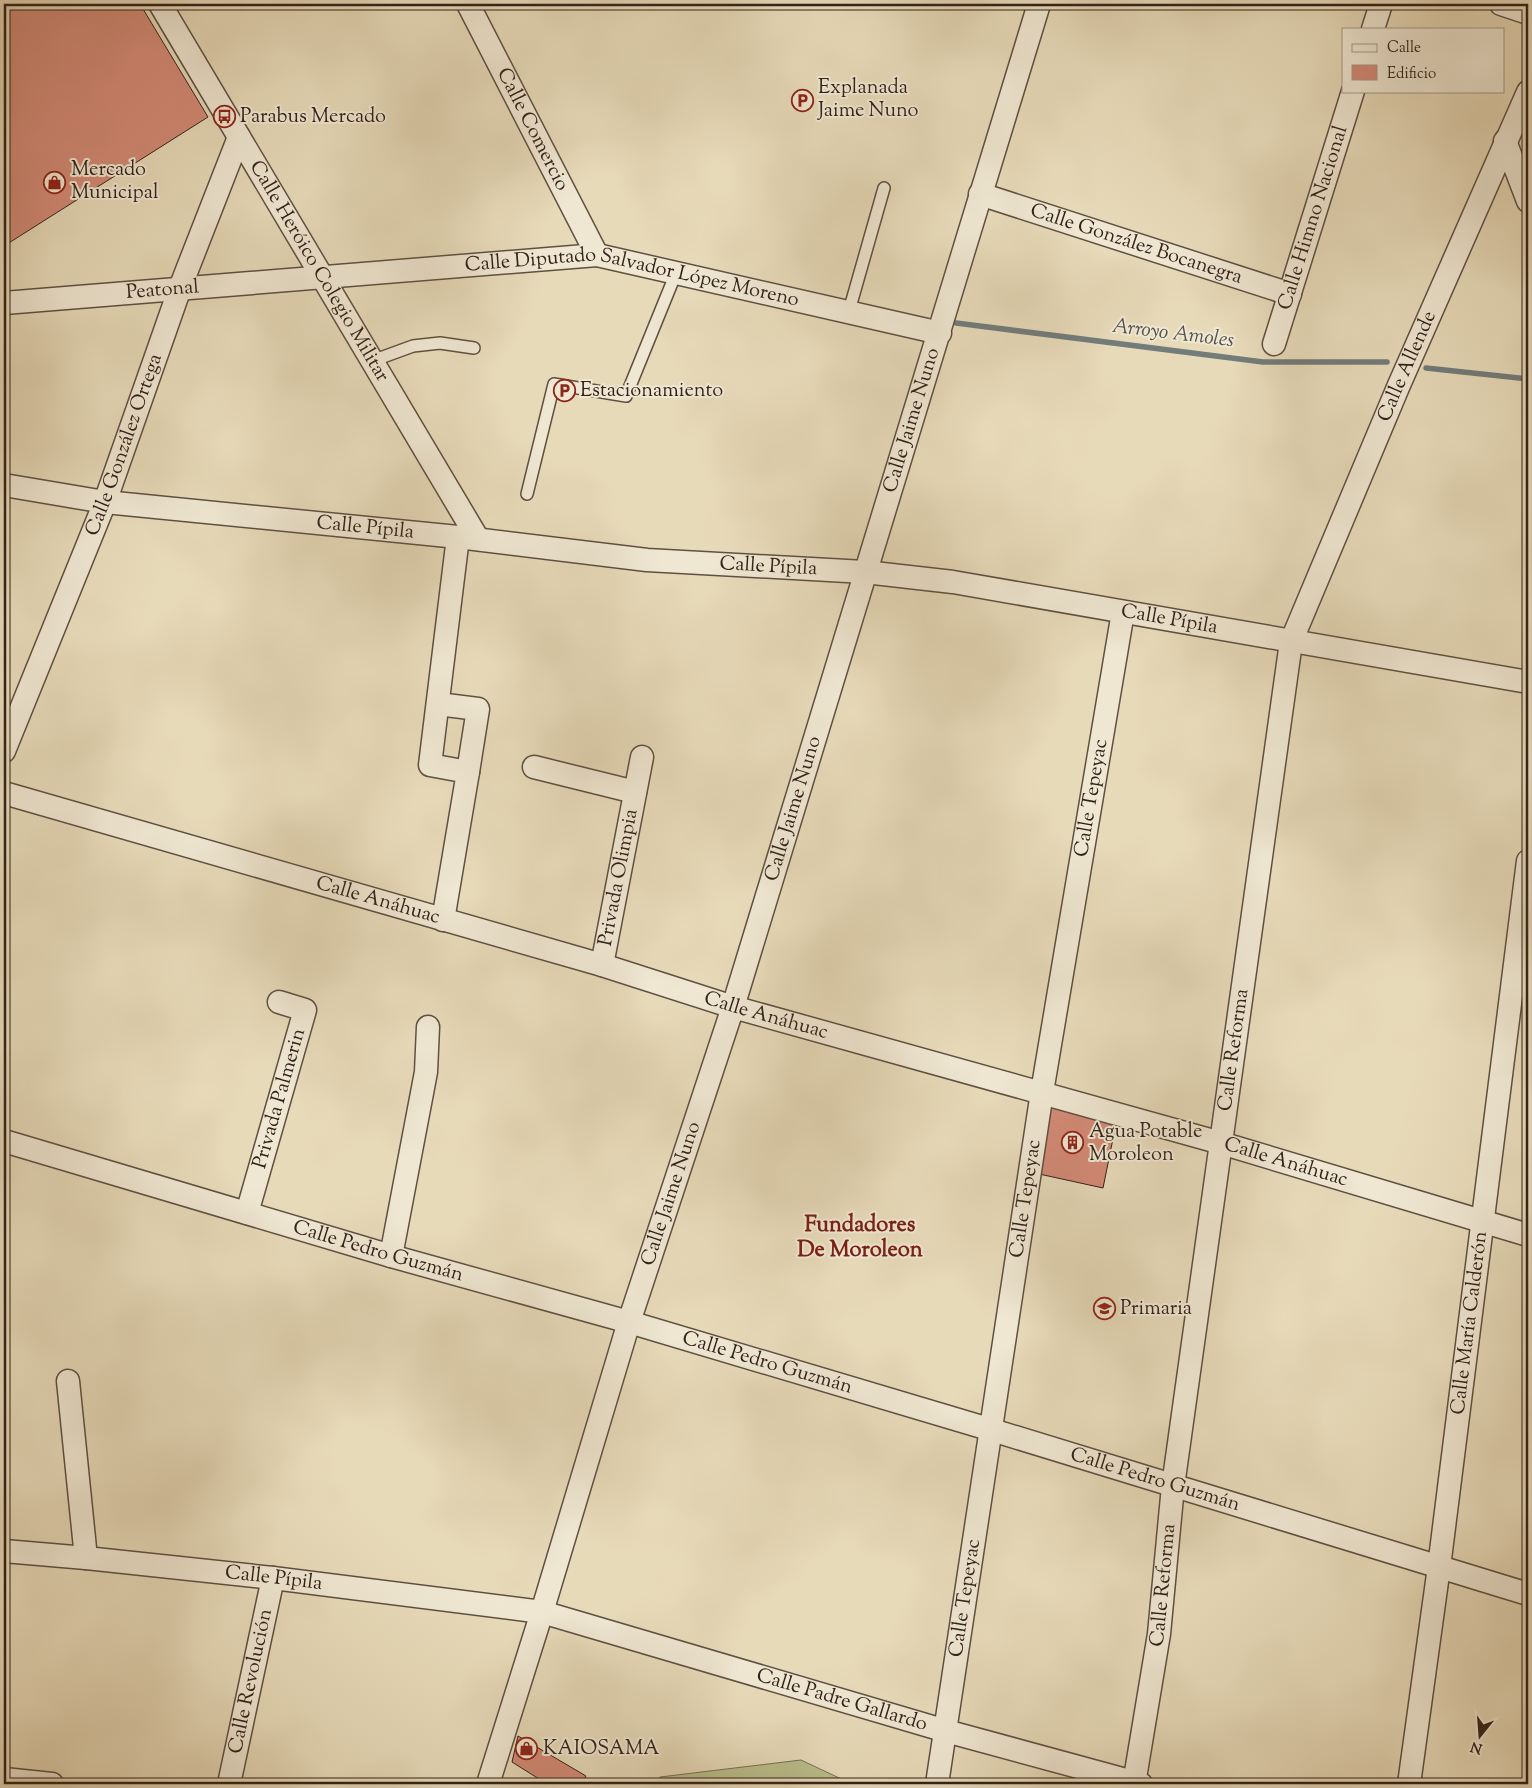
<svg xmlns="http://www.w3.org/2000/svg" width="1532" height="1788" viewBox="0 0 1532 1788" font-family="'Sorts Mill Goudy',serif">
  <style>
    .green { fill: #babe8c; stroke: #767054 }
    .lines { fill: none; stroke-linecap: round; stroke-linejoin: round }
    .stream { stroke: #727c7b; stroke-width: 5.5 }
    .building { fill: #d38a77; stroke: #32221b }
    .lane-casing { stroke: #5f5042; stroke-width: 14 }
    .street-casing { stroke: #5f5042; stroke-width: 25 }
    .lane { stroke: #efe7d2; stroke-width: 11 }
    .street { stroke: #efe7d2; stroke-width: 22 }
    .labels { text-anchor: middle; dominant-baseline: central; stroke-width: 4; stroke-linejoin: round; paint-order: stroke }
    .poi-label { font-size: 20px; fill: #32221b; stroke: #efe7d2; text-anchor: start }
    .street-label { font-size: 20px; fill: #32221b; stroke: #efe7d2 }
    .water-label { font-size: 21px; font-style: italic; fill: #524f4b; stroke: #efe7d2 }
    .quarter-label { font-size: 22px; font-weight: bold; fill: #7a1f14; stroke: #efe7d2 }
  </style>
  <rect width="100%" height="100%" fill="#e7dab9"/>
  <filter id="stains"><feTurbulence type="fractalNoise" baseFrequency=".004" numOctaves="4"/><feColorMatrix values="0 0 0 0 .2 0 0 0 0 .09 0 0 0 0 .02 0 0 0 .5 -.17"/></filter>
  <radialGradient id="worn" r=".72"><stop offset=".6" stop-color="#630" stop-opacity="0"/><stop offset="1" stop-color="#630" stop-opacity=".3"/></radialGradient>
  <path class="green" d="M801 1760 852 1784H654L660 1777Z"/>
  <g class="lines">
    <g class="stream">
      <path d="M956 323 1263 362H1387"/>
      <path d="M1426 368 1528 379"/>
    </g>
  </g>
  <g class="building">
    <path d="M8 4H140L208 117 4 246V6Z"/>
    <path d="M1042 1092 1118 1114 1103 1188 1030 1172Z"/>
    <path d="M518 1736 586 1776 581 1784H553L539 1779 512 1762Z"/>
  </g>
  <g class="lines">
    <defs>
      <g id="lane">
        <path d="M849 311 884 188"/>
        <path d="M372 361 413 346 440 343 474 348"/>
        <path d="M527 494 554 384 626 396 676 273"/>
      </g>
      <g id="street">
        <path id="s1" d="M160 4 478 539"/>
        <path id="s2" d="M468 4 597 255"/>
        <path d="M1501 4 1528 13"/>
        <path d="M1373 29 1381 4"/>
        <path d="M1505 141 1528 201"/>
        <path id="s3" d="M980 194 1290 294"/>
        <path id="s4" d="M4 303 597 255 940 333"/>
        <path id="s5" d="M1274 344 1353 91"/>
        <path id="s6" d="M4 485 105 502 458 537 647 560 865 572 953 582 1528 682"/>
        <path d="M438 704 478 709 468 772"/>
        <path id="s7" d="M4 751 105 502 180 288 239 137"/>
        <path d="M534 767 635 792"/>
        <path id="s8" d="M4 793 602 965 733 1007 1221 1143 1528 1235"/>
        <path d="M443 920 468 772 430 765 458 537"/>
        <path id="s9" d="M602 965 642 757"/>
        <path id="s10" d="M4 1141 391 1256 629 1322 992 1430 1528 1594"/>
        <path id="s11" d="M247 1213 305 1010 279 1002"/>
        <path d="M391 1256 426 1072 428 1027"/>
        <path d="M68 1381 86 1558"/>
        <path id="s12" d="M4 1551 86 1558 273 1578 542 1612 946 1731 1141 1784"/>
        <path d="M4 1779 52 1784"/>
        <path id="s13" d="M229 1784 273 1578"/>
        <path id="s14" d="M488 1784 542 1612 629 1322 733 1007 1039 4"/>
        <path id="s15" d="M937 1784 1042 1092 1123 612"/>
        <path id="s16" d="M1134 1784 1159 1634 1173 1486 1291 642 1399 385 1528 92"/>
        <path id="s17" d="M1409 1784 1439 1567 1528 861"/>
      </g>
    </defs>
    <use href="#lane" class="lane-casing"/>
    <use href="#street" class="street-casing"/>
    <use href="#lane" class="lane"/>
    <use href="#street" class="street"/>
  </g>
  <defs>
    <symbol id="parking-ring" viewBox="-11 -11 22 22"><circle r="9.5" fill="#efe7d2" stroke="#8f2418" stroke-width="1.5"/><path d="M-3.5-5.5H1a3.5 3.5 0 0 1 0 7H-1V5.5H-3.5ZM-1-3.4V-.6H.8a1.4 1.4 0 0 0 0-2.8Z" fill="#8f2418"/></symbol>
    <symbol id="bus-ring" viewBox="-11 -11 22 22"><circle r="9.5" fill="#efe7d2" stroke="#8f2418" stroke-width="1.5"/><path d="M-5-6H5V4H4V6H2V4H-2V6H-4V4H-5ZM-3.5-4V0h7V-4ZM-3.5 1.2v1.5H-2V1.2ZM2 1.2v1.5H3.5V1.2Z" fill="#8f2418"/></symbol>
    <symbol id="shop-ring" viewBox="-11 -11 22 22"><circle r="9.5" fill="#efe7d2" stroke="#8f2418" stroke-width="1.5"/><path d="M-5-2.5h2.3a2.7 3.5 0 0 1 5.4 0H5L5.5 6h-11ZM-1.5-2.5h3a1.5 2.3 0 0 0-3 0Z" fill="#8f2418"/></symbol>
    <symbol id="building-ring" viewBox="-11 -11 22 22"><circle r="9.5" fill="#efe7d2" stroke="#8f2418" stroke-width="1.5"/><path d="M-4-6H4V6H1V3H-1V6H-4ZM-2.5-4.3h1.7v1.8h-1.7ZM.8-4.3h1.7v1.8H.8ZM-2.5-1h1.7V.8h-1.7ZM.8-1h1.7V.8H.8Z" fill="#8f2418"/></symbol>
    <symbol id="school-ring" viewBox="-11 -11 22 22"><circle r="9.5" fill="#efe7d2" stroke="#8f2418" stroke-width="1.5"/><path d="M0-5L7-2L0 1L-7-2ZM-4 1L0 2.5L4 1V4Q0 6-4 4Z" fill="#8f2418"/></symbol>
  </defs>
  <g fill-rule="evenodd">
    <use href="#parking-ring" x="790" y="88" width="25" height="25"/>
    <use href="#bus-ring" x="212" y="104" width="25" height="25"/>
    <use href="#shop-ring" x="42" y="170" width="25" height="25"/>
    <use href="#parking-ring" x="552" y="378" width="25" height="25"/>
    <use href="#building-ring" x="1060" y="1130" width="25" height="25"/>
    <use href="#school-ring" x="1092" y="1296" width="25" height="25"/>
    <use href="#shop-ring" x="514" y="1736" width="25" height="25"/>
  </g>
  <g class="labels">
    <g class="poi-label">
      <text x="818" y="88">Explanada<tspan x="818" dy="23">Jaime Nuno</tspan></text>
      <text x="240" y="117">Parabus Mercado</text>
      <text x="71" y="170">Mercado<tspan x="71" dy="23">Municipal</tspan></text>
      <text x="580" y="391">Estacionamiento</text>
      <text x="1089" y="1132">Agua Potable<tspan x="1089" dy="23">Moroleon</tspan></text>
      <text x="1120" y="1309">Primaria</text>
      <text x="543" y="1749">KAIOSAMA</text>
    </g>
    <g class="street-label">
      <text stroke="none"><textPath href="#s2" startOffset="141">Calle Comercio</textPath></text>
      <text stroke="none"><textPath href="#s5" startOffset="132">Calle Himno Nacional</textPath></text>
      <text stroke="none"><textPath href="#s3" startOffset="164">Calle González Bocanegra</textPath></text>
      <text stroke="none"><textPath href="#s1" startOffset="311">Calle Heróico Colegio Militar</textPath></text>
      <text stroke="none"><textPath href="#s4" startOffset="632">Calle Diputado Salvador López Moreno</textPath></text>
      <text stroke="none"><textPath href="#s4" startOffset="159">Peatonal</textPath></text>
      <text stroke="none"><textPath href="#s16" startOffset="1452">Calle Allende</textPath></text>
      <text stroke="none"><textPath href="#s14" startOffset="1428">Calle Jaime Nuno</textPath></text>
      <text stroke="none"><textPath href="#s7" startOffset="329">Calle González Ortega</textPath></text>
      <text stroke="none"><textPath href="#s6" startOffset="364">Calle Pípila</textPath></text>
      <text stroke="none"><textPath href="#s6" startOffset="769">Calle Pípila</textPath></text>
      <text stroke="none"><textPath href="#s6" startOffset="1174">Calle Pípila</textPath></text>
      <text stroke="none"><textPath href="#s15" startOffset="998">Calle Tepeyac</textPath></text>
      <text stroke="none"><textPath href="#s14" startOffset="1022">Calle Jaime Nuno</textPath></text>
      <text stroke="none"><textPath href="#s9" startOffset="89">Privada Olimpia</textPath></text>
      <text stroke="none"><textPath href="#s8" startOffset="389">Calle Anáhuac</textPath></text>
      <text stroke="none"><textPath href="#s8" startOffset="794">Calle Anáhuac</textPath></text>
      <text stroke="none"><textPath href="#s16" startOffset="741">Calle Reforma</textPath></text>
      <text stroke="none"><textPath href="#s11" startOffset="119">Privada Palmerin</textPath></text>
      <text stroke="none"><textPath href="#s8" startOffset="1334">Calle Anáhuac</textPath></text>
      <text stroke="none"><textPath href="#s14" startOffset="618">Calle Jaime Nuno</textPath></text>
      <text stroke="none"><textPath href="#s15" startOffset="592">Calle Tepeyac</textPath></text>
      <text stroke="none"><textPath href="#s10" startOffset="390">Calle Pedro Guzmán</textPath></text>
      <text stroke="none"><textPath href="#s17" startOffset="465">Calle María Calderón</textPath></text>
      <text stroke="none"><textPath href="#s10" startOffset="795">Calle Pedro Guzmán</textPath></text>
      <text stroke="none"><textPath href="#s10" startOffset="1200">Calle Pedro Guzmán</textPath></text>
      <text stroke="none"><textPath href="#s12" startOffset="271">Calle Pípila</textPath></text>
      <text stroke="none"><textPath href="#s16" startOffset="201">Calle Reforma</textPath></text>
      <text stroke="none"><textPath href="#s15" startOffset="188">Calle Tepeyac</textPath></text>
      <text stroke="none"><textPath href="#s13" startOffset="105">Calle Revolución</textPath></text>
      <text stroke="none"><textPath href="#s12" startOffset="854">Calle Padre Gallardo</textPath></text>
    </g>
    <g class="water-label">
      <text transform="translate(1173 334) rotate(7)">Arroyo Amoles</text>
    </g>
    <g class="quarter-label">
      <text x="860" y="1226">Fundadores<tspan x="860" dy="25">De Moroleon</tspan></text>
    </g>
  </g>
  <rect width="1532" height="1788" fill="none" stroke="#e7dab9" stroke-width="20"/>
  <rect x="5" y="5" width="1522" height="1778" fill="none" stroke="#32221b" stroke-width="2.5"/>
  <rect x="10" y="10" width="1512" height="1768" fill="none" stroke="#32221b"/>
  <rect x="1342" y="28" width="162" height="65" fill="#efe7d2" stroke="#a39889"/>
  <rect x="1352" y="44" width="25" height="8" fill="#efe7d2" stroke="#a39889"/>
  <text x="1387" y="52" font-size="15" fill="#32221b">Calle</text>
  <rect x="1352" y="65" width="25" height="15" fill="#d38a77" stroke="#a39889"/>
  <text x="1387" y="78" font-size="15" fill="#32221b">Edificio</text>
  <g transform="translate(1480 1736) rotate(197)" stroke="#efe7d2" stroke-width="4" paint-order="stroke">
  <path d="M0-4L9 19L0 12L-9 19Z" fill="#32221b"/>
  <text y="-8" font-size="14" font-weight="bold" text-anchor="middle" fill="#32221b">N</text>
  </g>
  <rect width="100%" height="100%" filter="url(#stains)"/>
  <rect width="100%" height="100%" fill="url(#worn)"/>
</svg>
